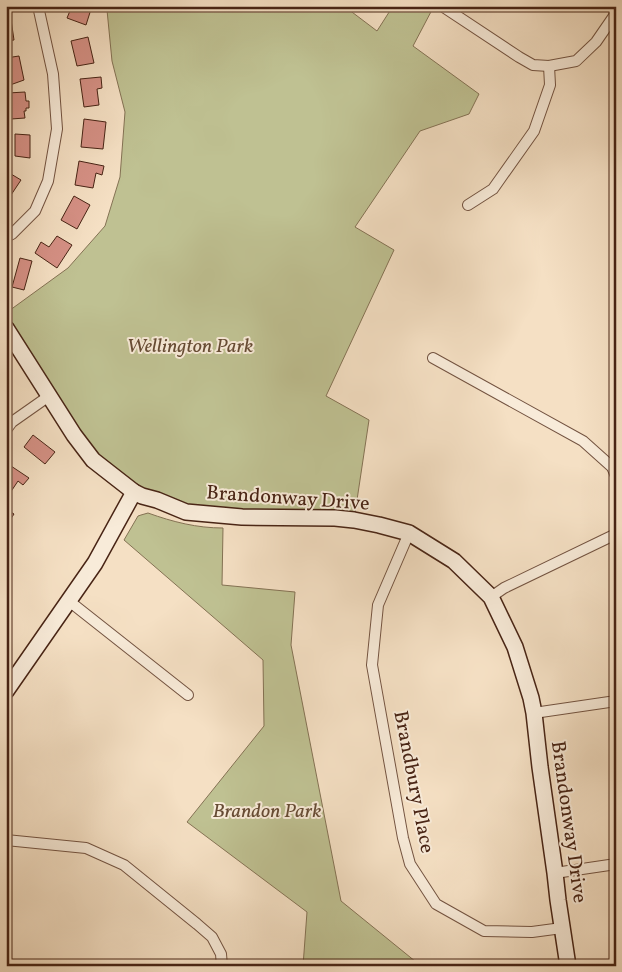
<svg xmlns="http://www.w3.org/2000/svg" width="622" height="972" viewBox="0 0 622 972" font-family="Vollkorn,serif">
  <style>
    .green { fill: #bfc192; stroke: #847254 }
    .building { fill: #d69186; stroke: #482415 }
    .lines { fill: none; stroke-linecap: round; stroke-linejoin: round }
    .street-casing { stroke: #735341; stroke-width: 12 }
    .secondary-casing { stroke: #482415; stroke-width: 18 }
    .street { stroke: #f8ebd9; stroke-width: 10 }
    .secondary { stroke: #f8ebd9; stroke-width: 15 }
    .labels { text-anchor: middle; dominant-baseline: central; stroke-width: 4; stroke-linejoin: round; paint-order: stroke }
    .park-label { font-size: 20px; font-style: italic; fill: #664b34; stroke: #f8ebd9 }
    .street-label { font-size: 20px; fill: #482415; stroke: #f8ebd9 }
  </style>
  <rect width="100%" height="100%" fill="#f5e0c4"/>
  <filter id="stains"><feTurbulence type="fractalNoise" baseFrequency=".004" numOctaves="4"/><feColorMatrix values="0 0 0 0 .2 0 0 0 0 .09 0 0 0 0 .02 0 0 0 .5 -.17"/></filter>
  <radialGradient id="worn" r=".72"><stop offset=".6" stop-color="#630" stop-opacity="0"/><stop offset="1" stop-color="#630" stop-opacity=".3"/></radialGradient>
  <g class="green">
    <path d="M102 6H344L377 31 393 6H434L413 46 479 94 469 114 420 131 355 227 394 250 326 396 369 420 354 520 242 517 142 496 93 460 6 328V313L68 268 105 226 120 177 125 112 112 61 107 10Z"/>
    <path d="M148 513C173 522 197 528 223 528L222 585 295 592 291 645 341 901 421 966H303L307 912 187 822 264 726 263 660 124 540 138 516 141 515Z"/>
  </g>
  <g class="building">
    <path d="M72 6H92L86 25 67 18Z"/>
    <path d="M10 13 14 40 6 41V14Z"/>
    <path d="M88 37 94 63 77 66 71 41Z"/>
    <path d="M19 56 24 80 10 85 6 73V58Z"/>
    <path d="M101 77 102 88 97 89 99 105 84 107 80 79Z"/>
    <path d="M25 92 26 101H29V108H26V111H24L25 118 11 119 10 103H8V93Z"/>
    <path d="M84 119 106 122 103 149 81 147Z"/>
    <path d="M15 134 30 135V158L15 156Z"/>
    <path d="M79 161 104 166 102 175 96 173 93 188 75 185Z"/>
    <path d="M6 171 21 180 7 201 6 200Z"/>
    <path d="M74 196 90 205 77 229 61 220Z"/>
    <path d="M57 236 72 245 57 268 35 253 41 242 49 247Z"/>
    <path d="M20 258 32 261 24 290 12 287Z"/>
    <path d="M33 435 55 452 45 464 24 447Z"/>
    <path d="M11 466 29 478 23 485 18 481 6 499V472Z"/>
    <path d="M6 509 14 514 6 526Z"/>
  </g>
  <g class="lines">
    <defs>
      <g id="street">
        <path d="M442 6 519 57 533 65 549 66 576 61 596 42 616 13"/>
        <path d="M468 205 493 189 534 131 550 85 549 66"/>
        <path d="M6 237 12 234 35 211 48 181 57 129 53 74 38 6"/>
        <path d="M433 358 583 441 612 467 616 476"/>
        <path d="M6 430 12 422 49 396"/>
        <path d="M409 533 378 605 372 665 403 838 410 864 436 904 484 931 532 932 562 928"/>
        <path d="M491 597 504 588 616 534"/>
        <path d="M69 601 188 695"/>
        <path d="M534 713 616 701"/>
        <path d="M6 840 86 848 124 865 197 924 212 937 221 954 222 966"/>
        <path d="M555 873 616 864"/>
      </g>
      <g id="secondary">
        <path d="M6 328 74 435 93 460 134 492 142 496 157 500 186 512 242 517 335 518 354 520 379 525 409 533 454 561 491 597 515 647 531 698 534 713 540 767 555 873 558 900 568 966"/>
        <path d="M6 691 95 563 134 492"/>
      </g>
    </defs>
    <use href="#street" class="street-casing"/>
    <use href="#secondary" class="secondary-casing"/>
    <use href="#street" class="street"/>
    <use href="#secondary" class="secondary"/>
  </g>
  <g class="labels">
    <g class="park-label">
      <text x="190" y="347">Wellington Park</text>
      <text x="267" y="812">Brandon Park</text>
    </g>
    <g class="street-label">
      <text transform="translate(288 499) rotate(4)">Brandonway Drive</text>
      <text transform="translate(413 782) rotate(79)">Brandbury Place</text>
      <text transform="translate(568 822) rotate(82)">Brandonway Drive</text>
    </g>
  </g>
  <rect width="622" height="972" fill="none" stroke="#f5e0c4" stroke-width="25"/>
  <rect x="8" y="8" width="607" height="957" fill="none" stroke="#482415" stroke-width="2.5"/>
  <rect x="12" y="12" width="597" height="947" fill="none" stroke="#482415"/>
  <rect width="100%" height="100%" filter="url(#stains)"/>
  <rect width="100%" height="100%" fill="url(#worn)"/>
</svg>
